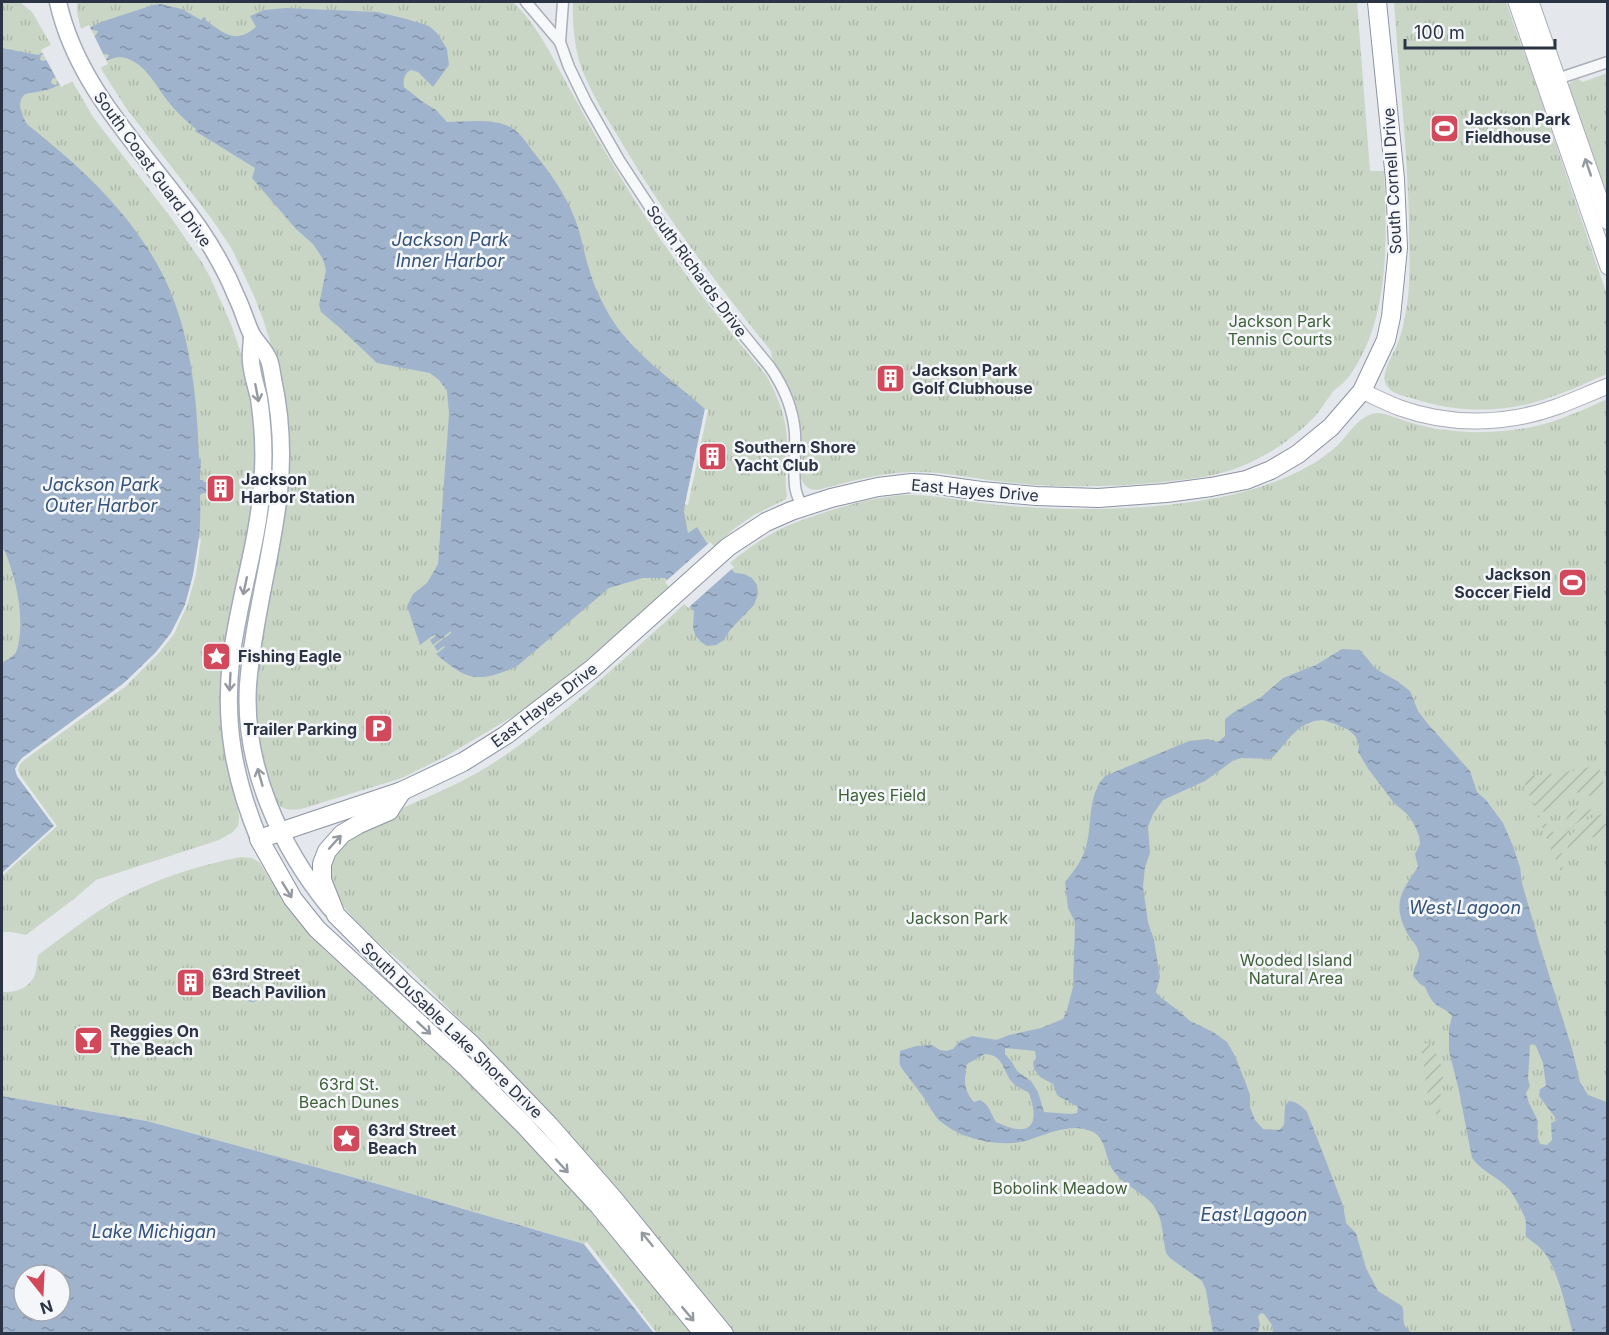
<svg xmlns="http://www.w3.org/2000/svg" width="1609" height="1335" viewBox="0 0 1609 1335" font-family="Inter,sans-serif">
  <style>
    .grass { fill: #c9d6c5 }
    .park { fill: url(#park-tufts) }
    .garden { fill: url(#garden-furrows) }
    .water { fill: url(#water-ripples); fill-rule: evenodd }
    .pier { fill: #e4e7ec }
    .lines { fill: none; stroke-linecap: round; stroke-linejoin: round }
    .street-casing { stroke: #a9aeb7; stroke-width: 13 }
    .secondary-casing { stroke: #a9aeb7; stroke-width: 17 }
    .primary-casing { stroke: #a3abb8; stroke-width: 19 }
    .highway-casing { stroke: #8b94a3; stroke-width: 20 }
    .street { stroke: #f7f8fa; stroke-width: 10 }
    .secondary { stroke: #fff; stroke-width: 15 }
    .primary { stroke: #fff; stroke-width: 16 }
    .highway { stroke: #fff; stroke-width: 18 }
    .oneway { stroke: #959aa2 }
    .labels { text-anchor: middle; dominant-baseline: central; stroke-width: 5; stroke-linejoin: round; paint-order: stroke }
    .poi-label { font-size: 16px; font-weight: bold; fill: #2b3445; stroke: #f4f6f9; text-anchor: start }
    .street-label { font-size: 16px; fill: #2b3445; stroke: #f4f6f9 }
    .park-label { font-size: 16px; fill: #3f6138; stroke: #f4f6f9 }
    .water-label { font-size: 18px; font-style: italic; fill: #34527a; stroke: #f4f6f9 }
  </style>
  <defs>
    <pattern id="park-tufts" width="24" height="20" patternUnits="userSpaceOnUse" patternTransform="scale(1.5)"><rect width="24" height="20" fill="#c9d6c5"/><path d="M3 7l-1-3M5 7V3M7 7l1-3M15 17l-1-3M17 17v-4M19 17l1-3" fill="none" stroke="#adb8ab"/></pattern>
    <pattern id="garden-furrows" width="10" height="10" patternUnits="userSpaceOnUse" patternTransform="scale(1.5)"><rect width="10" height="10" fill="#c9d6c5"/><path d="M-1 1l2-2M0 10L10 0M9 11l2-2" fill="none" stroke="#adb8ab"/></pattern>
    <pattern id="water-ripples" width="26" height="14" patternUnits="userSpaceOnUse" patternTransform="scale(1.5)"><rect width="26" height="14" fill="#9fb4cc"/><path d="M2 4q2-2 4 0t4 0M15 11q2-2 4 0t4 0" fill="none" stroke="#8293a7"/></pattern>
  </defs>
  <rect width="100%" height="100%" fill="#e4e7ec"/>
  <path class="grass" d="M1607 73V195L1576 107 1572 105C1569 92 1562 84 1578 79L1583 82Z"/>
  <g class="park">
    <path d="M2 2H20L32 12 93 117 172 219 201 261 210 277 231 324 248 374 253 399 258 461 227 761 238 807 239 819 238 826 233 832 219 840 96 880 74 899 26 935 11 932H2V873L54 826 2 779Z"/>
    <path d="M77 2H513C540 28 554 61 572 93 587 121 603 149 620 176 662 247 713 312 766 375 778 396 787 419 787 443 787 461 784 478 787 496L786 499 754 515 735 528 585 662 563 680 517 714 448 755 402 778 301 809C292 810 285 811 277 804L265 769 259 743 256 696 259 646 283 517 276 361 263 319 254 296 232 249 211 218 126 108 103 72 80 26 77 12Z"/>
    <path d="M573 2H1357L1370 171H1384C1387 234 1390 314 1354 369 1351 374 1347 380 1343 383 1338 388 1333 390 1330 396 1325 402 1322 408 1317 414 1298 435 1272 453 1247 464 1220 476 1192 479 1163 482 1114 487 1064 488 1014 483 980 480 945 471 911 472 879 473 848 482 817 490 790 489 803 448 801 430 800 416 796 401 790 389 784 377 771 364 771 351 716 283 663 214 619 138 604 114 588 88 579 61 574 41 572 21 573 2Z"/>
    <path d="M1394 2H1506L1525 56 1530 58 1549 112 1547 118 1607 295V374C1584 384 1560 395 1536 402 1497 413 1453 412 1415 399 1405 396 1393 395 1387 386 1378 375 1395 353 1399 340 1403 329 1405 316 1407 305 1411 277 1409 247 1409 219 1407 146 1399 74 1394 2Z"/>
    <path d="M1607 82H1608L1607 175 1579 91Z"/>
    <path d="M1607 399V1333H734C693 1282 651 1232 608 1182 559 1124 509 1067 454 1014 437 997 420 979 402 963 381 945 325 898 326 869 326 867 332 850 333 849 338 842 350 837 358 833 370 826 382 818 394 812 426 797 458 785 487 767 552 726 608 673 664 623 707 584 748 538 805 519 837 508 871 497 905 495 937 494 967 502 998 505 1067 511 1137 511 1205 500 1249 493 1305 476 1338 445 1349 434 1359 415 1377 413 1384 413 1390 416 1397 418 1410 423 1423 426 1437 429 1477 435 1521 433 1560 419 1576 413 1592 406 1607 399Z"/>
    <path d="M241 857 252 858 259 862 281 896 308 932 325 950 489 1101 566 1182 691 1333H654L584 1244 378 1184 147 1121 2 1096V992C17 993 33 987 36 970 37 965 37 960 38 955 64 936 90 915 118 899 156 879 199 865 241 857Z"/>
  </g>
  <g class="garden">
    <path d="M1596 765C1605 775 1605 787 1599 798L1597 800C1588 794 1572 788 1564 797 1559 803 1557 809 1552 814 1534 813 1528 793 1523 779L1525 777 1575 771Z"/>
    <path d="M1607 795V808C1574 820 1556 832 1563 871L1561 872 1537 815 1538 814 1555 834H1559L1563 832C1565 826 1565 818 1570 813 1582 802 1595 821 1607 795Z"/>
    <path d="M1607 812V834C1592 836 1579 841 1568 854L1567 853C1570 826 1585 820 1607 812Z"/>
    <path d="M1419 1042C1436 1043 1443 1065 1443 1080 1443 1085 1442 1085 1441 1090 1440 1098 1441 1107 1440 1115L1438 1118C1435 1112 1431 1106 1429 1100 1424 1081 1426 1061 1419 1042Z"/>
  </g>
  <g class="water">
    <path d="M160 4 182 9 201 20 204 17 206 18 205 20C224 33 235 45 256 27L250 16 264 10 286 8 377 12 403 18 429 26 437 33 447 49 449 65 433 87 418 72 411 70C404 73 403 81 404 87L423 102 436 110 447 122C467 122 491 118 510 127 521 133 527 144 535 154 551 174 566 195 575 219 582 236 584 255 590 272 594 286 601 300 608 313 631 353 672 379 705 409L685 504 684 512 688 533 697 527 706 542 735 573 744 574 752 578 757 585 758 594 754 605 730 630 724 640 716 645 707 646 701 642 695 635 693 627 694 611 665 578H643L609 588 516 667C478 683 467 681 436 654L445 647 444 646 437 651 434 646 451 633V631L433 645 430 640 436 636 435 634 420 645 407 606 413 594 427 583 438 564 449 414 447 391 439 380 430 373 377 363 340 328 321 312 319 305 326 270 323 259 313 244 296 229 252 178 255 168 195 131 196 129C185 120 175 111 167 100 155 84 143 60 121 57 111 55 70 79 59 85 53 88 48 90 42 91 36 93 28 92 24 95 16 103 22 117 28 125 77 164 126 208 157 264 190 322 197 393 199 458L201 459 200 480H203L204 482H209V493H203L200 495C202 539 195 596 171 633 150 665 118 688 88 710 64 728 41 745 18 763L17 776 54 826 2 873V663C6 660 14 656 16 652 19 646 19 639 20 633 22 602 14 573 2 544V48L38 55 101 22 153 5ZM93 30 98 31 96 35 44 61 40 60 41 55ZM105 54 109 55 107 59 55 85 51 83 52 79Z"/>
    <path d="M1342 649 1360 650 1376 669 1397 681 1410 691 1418 711 1428 724 1470 771 1477 792 1486 800 1503 823 1513 846 1520 867 1522 883 1541 949 1573 1052 1580 1082 1588 1095 1604 1101 1607 1106V1333H1573C1566 1311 1558 1265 1541 1249 1537 1244 1531 1241 1526 1237 1525 1231 1527 1224 1525 1218 1522 1211 1514 1195 1509 1189 1498 1177 1482 1172 1472 1158L1459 1091 1449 1051V1028L1452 1016C1447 1010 1441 1008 1435 1004 1430 999 1428 993 1425 987L1420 984 1413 976C1414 969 1420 958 1419 953 1418 946 1411 940 1407 933 1392 903 1401 892 1418 867L1415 854 1420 844 1419 836 1414 824 1407 814 1394 803 1369 770 1358 752 1359 745 1356 737 1349 730 1335 724 1323 720 1314 721 1302 726 1291 736 1274 756 1269 759 1242 758 1234 760 1205 781 1163 800 1153 814 1148 827 1150 853 1145 867 1143 887 1148 922 1154 940 1160 977 1156 992 1160 997 1179 1011 1190 1021 1213 1032 1227 1042 1235 1056 1245 1081 1250 1095V1107L1255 1120 1263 1129 1279 1130 1284 1125 1285 1106 1289 1101C1297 1102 1302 1106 1307 1112L1343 1205 1346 1223 1356 1233 1366 1268 1378 1291 1402 1306C1406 1318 1399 1324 1412 1333H1273L1272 1325 1264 1314 1261 1313 1258 1316 1260 1325 1258 1332 1256 1333H1213L1206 1290 1202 1281 1170 1258 1166 1253C1163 1240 1163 1221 1156 1209 1147 1194 1126 1187 1115 1173 1104 1160 1108 1138 1091 1131 1069 1122 1046 1135 1025 1141 998 1148 955 1138 936 1117 932 1111 928 1104 924 1098 920 1091 901 1069 900 1065 899 1061 900 1055 900 1051L916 1046 932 1045 940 1050 946 1051 953 1049 959 1042 972 1036 997 1040 1009 1035 1041 1028 1063 1019 1067 1010 1073 987 1075 922 1068 908 1065 882C1073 872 1081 862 1085 850 1092 830 1088 807 1097 788 1098 784 1102 780 1105 776L1189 741 1207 739 1218 742 1225 736V719L1234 712 1261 697 1283 678 1316 665ZM1535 1044 1543 1063 1546 1086 1540 1089 1539 1096 1557 1120 1551 1123 1552 1140 1547 1145 1540 1144 1537 1134 1538 1121 1529 1103 1526 1093 1530 1086 1528 1079 1530 1045ZM1005 1048 1035 1051 1036 1058 1033 1062 1034 1069 1040 1077 1053 1084 1057 1095 1078 1107 1077 1113 1071 1114 1044 1112 1038 1092 1031 1081 1017 1071 1012 1062 1005 1054ZM985 1054C1006 1055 1002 1074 1015 1085 1019 1088 1024 1090 1029 1093 1041 1127 1029 1138 996 1122 990 1113 990 1105 980 1100L974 1102C963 1090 964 1078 967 1064Z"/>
    <circle cx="252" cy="993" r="9"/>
    <path d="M2 1096 147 1121 378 1184 584 1244 654 1333H2ZM24 1275H60V1311H24Z"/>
  </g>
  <g class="pier">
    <path d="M89 25 108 64 61 87 41 50Z"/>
    <path d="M705 409 708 410 688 505 685 504Z"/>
    <path d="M199 538 201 539 196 574 187 606 174 634 158 654 125 687 24 760 20 764 18 770 20 775 57 826 2 876V873L54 826 17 776 15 769 18 763 22 758 123 684 156 652 171 633 185 605 193 575Z"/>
    <path d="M710 542 734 567 688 608 665 582Z"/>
    <path d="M587 1242 656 1332 657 1334 654 1333 584 1244Z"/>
  </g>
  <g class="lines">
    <defs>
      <g id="street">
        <path d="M526 2 560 42 569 67 586 102 619 160 659 221 716 301 770 367C784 387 793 408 795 433 796 450 793 467 795 485 795 492 799 500 802 507"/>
        <path d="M560 42 563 2"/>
        <path d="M1554 80 1608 62"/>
      </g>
      <g id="secondary">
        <path d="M1516 2 1608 267"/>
        <path d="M1531 2 1608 222"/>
        <path d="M1362 391C1375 397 1387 403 1400 408 1450 426 1506 425 1556 407 1573 401 1590 393 1608 386"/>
      </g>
      <g id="primary">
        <path d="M58 2C78 92 148 154 199 228 214 250 227 273 237 298 243 310 246 323 252 335 257 343 265 350 269 360 271 365 272 373 273 379 281 416 283 455 279 493 272 557 253 620 248 685 243 766 280 847 331 909"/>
        <path d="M252 335C252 344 250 354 251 362 252 374 256 386 259 398 263 426 265 456 262 485 258 544 238 601 231 660 224 725 234 778 259 839"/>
      </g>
      <g id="highway">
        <path d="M402 791 389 811 359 824 342 834 327 851 322 864V880L336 915 406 985 471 1044 549 1125 612 1197 724 1334"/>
        <path d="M704 1334 599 1206 524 1125 465 1066 317 929 293 899 259 839 402 791 463 762 506 735 592 669 728 547 766 522 791 511 831 498 878 487 912 483 931 484 981 491 1036 496 1098 498 1166 493 1211 487 1246 480 1271 470 1298 454 1331 427 1362 391 1386 340 1391 317 1398 248 1395 179 1377 2"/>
      </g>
    </defs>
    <use href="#street" class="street-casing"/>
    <use href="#secondary" class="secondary-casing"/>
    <use href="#primary" class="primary-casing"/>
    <use href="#highway" class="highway-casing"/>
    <use href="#street" class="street"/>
    <use href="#secondary" class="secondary"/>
    <use href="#primary" class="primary"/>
    <use href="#highway" class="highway"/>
  </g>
  <defs><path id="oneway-shaft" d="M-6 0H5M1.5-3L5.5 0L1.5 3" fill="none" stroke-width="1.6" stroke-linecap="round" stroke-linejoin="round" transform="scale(1.5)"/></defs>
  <g class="oneway">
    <use href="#oneway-shaft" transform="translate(1588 167) rotate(-109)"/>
    <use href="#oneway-shaft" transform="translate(257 393) rotate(79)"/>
    <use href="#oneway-shaft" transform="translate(245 586) rotate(102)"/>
    <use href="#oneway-shaft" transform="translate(230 682) rotate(93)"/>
    <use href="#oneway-shaft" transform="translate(260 777) rotate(-106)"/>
    <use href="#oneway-shaft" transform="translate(335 842) rotate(-48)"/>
    <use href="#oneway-shaft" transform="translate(287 890) rotate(59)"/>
    <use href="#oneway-shaft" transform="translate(424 1028) rotate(43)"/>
    <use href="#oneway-shaft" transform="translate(562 1166) rotate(47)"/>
    <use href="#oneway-shaft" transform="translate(647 1239) rotate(-129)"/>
    <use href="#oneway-shaft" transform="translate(688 1314) rotate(50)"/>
  </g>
  <defs>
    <symbol id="stadium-square" viewBox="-11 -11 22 22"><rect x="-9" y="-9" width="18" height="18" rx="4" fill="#d1495b" stroke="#f4f6f9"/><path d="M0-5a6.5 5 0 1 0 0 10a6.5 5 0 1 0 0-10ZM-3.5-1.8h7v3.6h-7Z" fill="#fff"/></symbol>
    <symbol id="building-square" viewBox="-11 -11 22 22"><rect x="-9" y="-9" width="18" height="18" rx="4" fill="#d1495b" stroke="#f4f6f9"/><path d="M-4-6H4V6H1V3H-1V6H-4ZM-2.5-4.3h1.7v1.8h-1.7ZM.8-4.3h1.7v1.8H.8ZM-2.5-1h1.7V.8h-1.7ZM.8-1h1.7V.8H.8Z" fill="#fff"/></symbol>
    <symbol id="sight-square" viewBox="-11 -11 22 22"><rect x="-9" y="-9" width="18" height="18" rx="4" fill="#d1495b" stroke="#f4f6f9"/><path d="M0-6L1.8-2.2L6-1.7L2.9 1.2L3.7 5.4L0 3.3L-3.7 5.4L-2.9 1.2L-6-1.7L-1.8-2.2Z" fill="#fff"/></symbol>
    <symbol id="parking-square" viewBox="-11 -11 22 22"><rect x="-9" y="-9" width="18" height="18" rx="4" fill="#d1495b" stroke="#f4f6f9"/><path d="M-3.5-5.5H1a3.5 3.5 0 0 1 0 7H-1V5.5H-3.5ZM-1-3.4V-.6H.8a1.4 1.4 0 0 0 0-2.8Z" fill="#fff"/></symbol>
    <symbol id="bar-square" viewBox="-11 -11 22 22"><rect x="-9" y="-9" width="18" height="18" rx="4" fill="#d1495b" stroke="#f4f6f9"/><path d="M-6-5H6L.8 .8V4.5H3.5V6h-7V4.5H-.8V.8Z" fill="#fff"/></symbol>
  </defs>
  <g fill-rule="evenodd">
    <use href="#stadium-square" x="1428" y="112" width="33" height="33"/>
    <use href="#building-square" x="874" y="362" width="33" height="33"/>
    <use href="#building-square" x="696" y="440" width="33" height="33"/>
    <use href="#building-square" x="204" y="472" width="33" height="33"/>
    <use href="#stadium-square" x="1556" y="566" width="33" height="33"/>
    <use href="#sight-square" x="200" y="640" width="33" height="33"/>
    <use href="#parking-square" x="362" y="712" width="33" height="33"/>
    <use href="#building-square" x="174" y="966" width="33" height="33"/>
    <use href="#bar-square" x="72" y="1024" width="33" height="33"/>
    <use href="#sight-square" x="330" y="1122" width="33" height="33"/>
  </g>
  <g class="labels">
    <g class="poi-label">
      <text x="1465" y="119">Jackson Park<tspan x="1465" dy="18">Fieldhouse</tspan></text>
      <text x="912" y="370">Jackson Park<tspan x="912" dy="18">Golf Clubhouse</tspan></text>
      <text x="734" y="447">Southern Shore<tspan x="734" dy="18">Yacht Club</tspan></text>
      <text x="241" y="479">Jackson<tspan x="241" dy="18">Harbor Station</tspan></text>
      <text x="1551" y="574" text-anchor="end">Jackson<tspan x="1551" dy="18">Soccer Field</tspan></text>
      <text x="238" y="656">Fishing Eagle</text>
      <text x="357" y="729" text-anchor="end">Trailer Parking</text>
      <text x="212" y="974">63rd Street<tspan x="212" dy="18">Beach Pavilion</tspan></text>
      <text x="110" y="1031">Reggies On<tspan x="110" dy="18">The Beach</tspan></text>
      <text x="368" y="1130">63rd Street<tspan x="368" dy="18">Beach</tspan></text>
    </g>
    <g class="street-label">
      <text transform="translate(153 169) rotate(54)">South Coast Guard Drive</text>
      <text transform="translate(1392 181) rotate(-93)">South Cornell Drive</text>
      <text transform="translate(697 271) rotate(54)">South Richards Drive</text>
      <text transform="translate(975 490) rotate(5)">East Hayes Drive</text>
      <text transform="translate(544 705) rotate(-37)">East Hayes Drive</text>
      <text transform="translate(452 1030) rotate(44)">South DuSable Lake Shore Drive</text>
    </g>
    <g class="park-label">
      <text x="1280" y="321">Jackson Park<tspan x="1280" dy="18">Tennis Courts</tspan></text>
      <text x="882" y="795">Hayes Field</text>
      <text x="957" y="918">Jackson Park</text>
      <text x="1296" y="960">Wooded Island<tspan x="1296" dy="18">Natural Area</tspan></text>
      <text x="349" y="1084">63rd St.<tspan x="349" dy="18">Beach Dunes</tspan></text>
      <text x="1060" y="1188">Bobolink Meadow</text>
    </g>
    <g class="water-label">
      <text x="450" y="239">Jackson Park<tspan x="450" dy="21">Inner Harbor</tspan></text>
      <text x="101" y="484">Jackson Park<tspan x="101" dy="21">Outer Harbor</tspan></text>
      <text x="1465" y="907">West Lagoon</text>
      <text x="1254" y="1214">East Lagoon</text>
      <text x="154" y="1231">Lake Michigan</text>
    </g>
  </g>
  <rect width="1609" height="1335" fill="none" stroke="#2b3445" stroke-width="6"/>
  <g transform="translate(42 1293) rotate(162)"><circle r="28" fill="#f4f6f9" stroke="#a4a8b1" stroke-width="1.5"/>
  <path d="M0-4.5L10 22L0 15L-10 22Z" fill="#d1495b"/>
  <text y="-9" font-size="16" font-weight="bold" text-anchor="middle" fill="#2b3445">N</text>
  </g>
  <path d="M1405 39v9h150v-9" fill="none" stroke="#2b3445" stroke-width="3"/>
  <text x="1414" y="39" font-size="18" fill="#2b3445" stroke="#f4f6f9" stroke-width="4.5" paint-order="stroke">100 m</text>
</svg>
